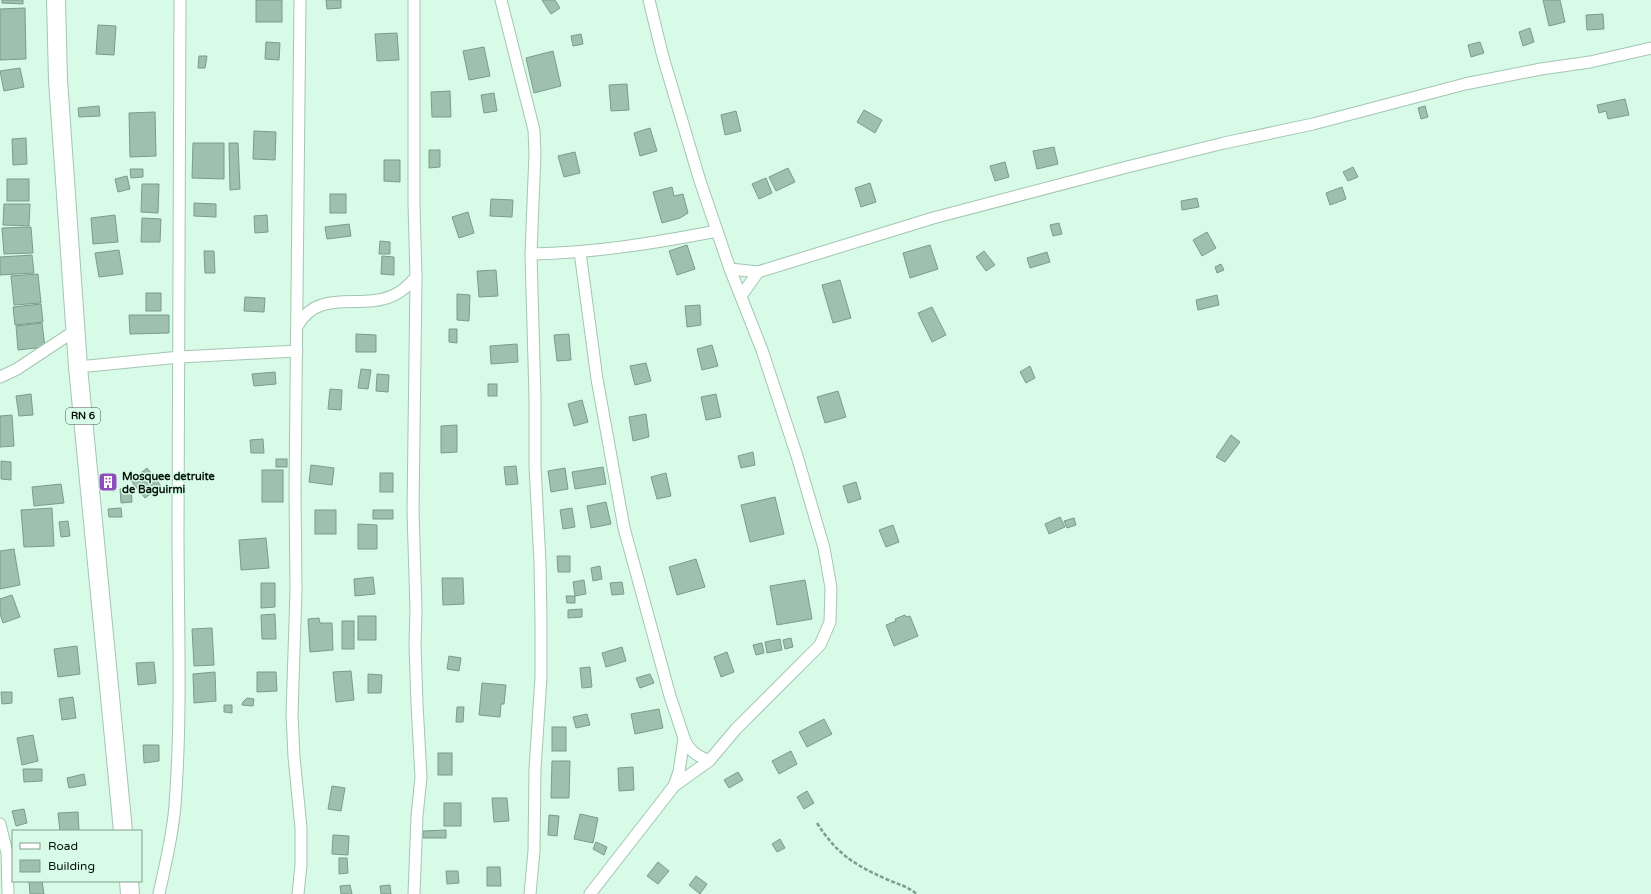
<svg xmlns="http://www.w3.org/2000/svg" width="1651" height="894" viewBox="0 0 1651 894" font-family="'Varela Round',sans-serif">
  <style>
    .building { fill: #9ec0ad; stroke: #7b9c8a }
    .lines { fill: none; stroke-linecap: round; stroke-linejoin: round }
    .minor-casing { stroke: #a3c6b2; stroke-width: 13 }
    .primary-casing { stroke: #a3c6b2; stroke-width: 20 }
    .path { stroke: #819b8c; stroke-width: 2.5; stroke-dasharray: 4 2; stroke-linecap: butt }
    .minor { stroke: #fff; stroke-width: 11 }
    .primary { stroke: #fff; stroke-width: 18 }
    .labels { text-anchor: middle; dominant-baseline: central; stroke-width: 3; stroke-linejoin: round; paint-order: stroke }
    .shield { fill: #d7fbe6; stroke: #43564b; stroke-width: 1 }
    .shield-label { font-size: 10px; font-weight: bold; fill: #041009 }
    .poi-label { font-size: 11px; font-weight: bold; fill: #041009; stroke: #d7fbe6; text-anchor: start }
  </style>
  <rect width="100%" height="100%" fill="#d7fbe6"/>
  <g class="building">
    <path d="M2 0H23V4L2 3Z"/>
    <rect x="256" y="0" width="26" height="22"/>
    <path d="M326 0H341V8L327 9Z"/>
    <path d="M542 0H555L560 8 551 14Z"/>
    <path d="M1543 0H1560L1565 22 1549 26Z"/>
    <path d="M25 8 26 59 0 60V9Z"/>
    <path d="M1603 14 1604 29 1587 30 1586 15Z"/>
    <path d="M98 25 116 26 114 55 96 54Z"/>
    <path d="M1530 28 1534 42 1523 46 1519 32Z"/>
    <path d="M397 33 399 60 377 61 375 34Z"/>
    <path d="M581 34 583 44 573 46 571 36Z"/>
    <path d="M266 42 280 43 279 60 265 59Z"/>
    <path d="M1480 42 1484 53 1471 57 1468 45Z"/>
    <path d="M484 47 490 76 469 80 463 51Z"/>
    <path d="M553 51 561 86 534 93 526 58Z"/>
    <path d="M199 56H207L205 68H198Z"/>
    <path d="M20 68 24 87 4 91 0 71Z"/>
    <path d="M627 84 629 110 611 111 609 85Z"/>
    <path d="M450 91 451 117H432L431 92Z"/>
    <path d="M494 93 497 111 484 113 481 95Z"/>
    <path d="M1625 99 1629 115 1608 119 1606 111 1599 113 1597 105Z"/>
    <path d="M99 106 100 116 79 117 78 108Z"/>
    <path d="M1425 106 1428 117 1421 119 1418 108Z"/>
    <path d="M864 110 882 120 875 133 857 122Z"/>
    <path d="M736 111 741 131 725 135 721 115Z"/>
    <path d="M155 112 156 156 130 157 129 113Z"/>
    <path d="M650 128 657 151 640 156 634 133Z"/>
    <path d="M254 131 276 132 275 160 253 159Z"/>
    <path d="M26 138 27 164 13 165 12 139Z"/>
    <path d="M193 143H224V179L192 178Z"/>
    <path d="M229 143H238L240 189 230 190Z"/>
    <path d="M1054 147 1058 164 1037 169 1033 151Z"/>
    <path d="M429 150H440V167L429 168Z"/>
    <path d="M575 152 580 173 564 177 558 156Z"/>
    <path d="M384 160H400V182L384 181Z"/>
    <path d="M1005 162 1009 177 995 181 990 166Z"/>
    <path d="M1353 167 1358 177 1348 181 1343 172Z"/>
    <path d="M788 168 795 182 776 191 769 177Z"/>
    <path d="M130 169H143V177L131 178Z"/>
    <path d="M127 176 130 189 118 192 115 179Z"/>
    <path d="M766 178 772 193 759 199 752 184Z"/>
    <rect x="7" y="179" width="22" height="22"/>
    <path d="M870 183 876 202 861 207 855 188Z"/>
    <path d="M142 184H159L158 213 141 212Z"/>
    <path d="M672 187 674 196 683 194 688 213 680 218 662 223 653 192Z"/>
    <path d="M1342 187 1346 199 1330 205 1326 193Z"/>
    <rect x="330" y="194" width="16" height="19"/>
    <path d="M1197 198 1199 207 1182 210 1181 201Z"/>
    <path d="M491 199 513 200 512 217 490 216Z"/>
    <path d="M194 203 216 204V217L194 216Z"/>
    <path d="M4 204H30L29 226 3 225Z"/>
    <path d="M468 212 474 233 459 238 452 217Z"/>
    <path d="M115 215 118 242 93 244 91 218Z"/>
    <path d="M267 215 268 232 255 233 254 216Z"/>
    <path d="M142 218 161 219 160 242H141Z"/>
    <path d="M1059 223 1062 234 1053 236 1050 225Z"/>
    <path d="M349 224 351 236 327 239 325 227Z"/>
    <path d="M31 227 33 253 4 254 2 228Z"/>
    <path d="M1207 232 1216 248 1202 256 1193 240Z"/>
    <path d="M380 241 390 242V254H379Z"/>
    <path d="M687 245 695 269 677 275 669 251Z"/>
    <path d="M930 245 938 269 910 278 903 253Z"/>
    <path d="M119 250 123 274 99 277 95 253Z"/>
    <path d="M204 251H214L215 273H205Z"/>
    <path d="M984 251 995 265 986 271 976 257Z"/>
    <path d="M1047 252 1050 262 1030 268 1027 258Z"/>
    <path d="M32 255 34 273 0 275V257Z"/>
    <path d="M382 256 394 257V275L381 274Z"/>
    <path d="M1221 264 1224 270 1217 273 1215 267Z"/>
    <path d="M496 270 498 296 479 297 477 271Z"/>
    <path d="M38 274 41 303 14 305 11 276Z"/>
    <path d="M840 280 851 318 833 323 822 285Z"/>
    <rect x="146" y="293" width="15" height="18"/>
    <path d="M457 294 470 295 469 321 457 320Z"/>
    <path d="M1217 295 1219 305 1198 310 1196 300Z"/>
    <path d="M245 297 265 298 264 312 244 311Z"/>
    <path d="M41 304 43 322 15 325 13 307Z"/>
    <path d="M700 305 701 325 687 327 685 306Z"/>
    <path d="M932 307 946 335 932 342 918 313Z"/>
    <path d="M129 315H169V333L130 334Z"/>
    <path d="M42 323 45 347 18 350 16 326Z"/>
    <path d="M449 329H457V343L449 342Z"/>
    <path d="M356 334 376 335V352H356Z"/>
    <path d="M569 334 571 360 557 361 554 335Z"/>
    <path d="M517 344 518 362 491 364 490 346Z"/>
    <path d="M712 345 718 366 702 370 697 349Z"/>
    <path d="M646 363 651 381 635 385 630 366Z"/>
    <path d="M1030 366 1035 378 1026 383 1020 372Z"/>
    <path d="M361 369 371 370 368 389 358 388Z"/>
    <path d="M275 372 276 384 254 386 252 374Z"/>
    <path d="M377 374 389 375 388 392 376 391Z"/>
    <rect x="488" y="384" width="9" height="12"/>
    <path d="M330 389 342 390 341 410 328 409Z"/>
    <path d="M838 391 846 417 825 423 817 397Z"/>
    <path d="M31 394 33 415 19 416 16 396Z"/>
    <path d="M716 394 721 417 706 420 701 397Z"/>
    <path d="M582 400 588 422 574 426 568 404Z"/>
    <path d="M646 414 649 437 633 441 629 417Z"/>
    <path d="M12 415 14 446 0 447V416Z"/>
    <path d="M457 425V452L441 453V426Z"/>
    <path d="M1231 435 1240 442 1225 462 1216 457Z"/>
    <path d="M263 439 264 453H251L250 440Z"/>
    <path d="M753 452 755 465 741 468 738 456Z"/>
    <rect x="276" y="459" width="11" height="8"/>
    <path d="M1 461 11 462V480L1 479Z"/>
    <path d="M311 465 334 468 332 485 309 482Z"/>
    <path d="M516 466 518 484 506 485 504 467Z"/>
    <path d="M603 467 606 484 575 489 572 472Z"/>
    <path d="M147 468 161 486 145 498 131 481Z"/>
    <path d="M565 468 568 489 551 492 548 471Z"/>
    <rect x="262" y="470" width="21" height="32"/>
    <rect x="380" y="473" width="13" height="19"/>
    <path d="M666 473 671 496 657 499 651 477Z"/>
    <path d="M102 475H113L115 491 103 490Z"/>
    <path d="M856 482 861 499 848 503 843 486Z"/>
    <path d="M61 484 64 503 34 506 32 487Z"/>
    <path d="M131 488 132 502 121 503 120 489Z"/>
    <path d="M775 497 784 534 750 542 741 505Z"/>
    <path d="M606 502 611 524 591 528 587 506Z"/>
    <path d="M52 508 54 546 24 547 21 510Z"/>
    <path d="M121 508 122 517H109L108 509Z"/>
    <path d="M572 508 575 527 563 529 560 510Z"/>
    <rect x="315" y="510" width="21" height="24"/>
    <rect x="373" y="510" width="20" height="9"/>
    <path d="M1060 517 1065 527 1049 534 1045 524Z"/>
    <path d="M1074 518 1076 525 1067 528 1064 521Z"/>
    <path d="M68 521 70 536 61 537 59 522Z"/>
    <path d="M358 524 377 525V549H358Z"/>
    <path d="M893 525 899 542 886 547 879 530Z"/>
    <path d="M266 538 269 568 241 570 239 540Z"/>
    <path d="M14 549 20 585 0 589V551Z"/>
    <path d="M557 556H570V572H558Z"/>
    <path d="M696 559 705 587 677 595 669 567Z"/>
    <path d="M600 566 602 579 593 581 591 568Z"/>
    <path d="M373 577 375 594 355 596 354 579Z"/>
    <path d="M442 578H463L464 604 443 605Z"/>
    <path d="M584 580 586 594 575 596 573 582Z"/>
    <path d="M805 580 812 619 777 625 770 586Z"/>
    <path d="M622 582 624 594 612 595 610 583Z"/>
    <path d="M261 583H275V607L261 608Z"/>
    <path d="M12 595 20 617 3 623 0 614V599Z"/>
    <path d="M566 596H575V603H567Z"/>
    <path d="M582 609V617L568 618V610Z"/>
    <path d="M275 614 276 639H262L261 615Z"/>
    <path d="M905 615 906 617 910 616 918 636 894 646 886 625 896 621 895 619Z"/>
    <rect x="358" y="616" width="18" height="24"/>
    <path d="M319 618 320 623H332L333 650 310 652 308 619Z"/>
    <rect x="342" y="621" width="12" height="28"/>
    <path d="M212 628 214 665 194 666 192 629Z"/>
    <path d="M791 638 793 647 785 649 783 640Z"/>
    <path d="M780 639 782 650 767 653 765 642Z"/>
    <path d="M762 643 764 653 756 655 753 645Z"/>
    <path d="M77 646 80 674 58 677 54 649Z"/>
    <path d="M622 647 626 661 606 667 602 653Z"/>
    <path d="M727 652 734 672 721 677 714 657Z"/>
    <path d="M449 656 461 658 459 671 447 669Z"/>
    <path d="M154 662 156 683 138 685 136 663Z"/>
    <path d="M590 667 592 687 582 688 580 668Z"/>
    <path d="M351 671 354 700 336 702 333 672Z"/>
    <path d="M215 672 216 701 194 703 193 674Z"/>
    <path d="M257 672H276L277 691 257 692Z"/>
    <path d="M368 674 382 675 381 693H368Z"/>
    <path d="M650 674 654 683 640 688 636 678Z"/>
    <path d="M482 683 506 685 504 704H501L500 717 479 715Z"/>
    <path d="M1 692H12V703L2 704Z"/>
    <path d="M73 697 76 718 62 720 59 699Z"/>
    <path d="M247 698 254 699 253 706 242 705 243 702Z"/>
    <path d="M224 705H232V713L224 712Z"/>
    <path d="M457 707H464L463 722H456Z"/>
    <path d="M659 709 663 728 635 734 631 714Z"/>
    <path d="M587 714 590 725 576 728 573 717Z"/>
    <path d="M824 719 832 734 807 747 799 732Z"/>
    <rect x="552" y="727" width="14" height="24"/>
    <path d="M33 735 38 761 22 765 17 738Z"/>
    <path d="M143 745H159V761L144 763Z"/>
    <path d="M791 751 797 764 779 774 772 761Z"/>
    <rect x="438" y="753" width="14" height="22"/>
    <path d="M552 761H570L569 798H551Z"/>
    <path d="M633 767 634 790 619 791 618 768Z"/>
    <path d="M23 769H42V781L24 782Z"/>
    <path d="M738 772 743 780 729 788 724 780Z"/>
    <path d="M84 774 86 785 69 788 67 778Z"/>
    <path d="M332 786 345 788 341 811 328 809Z"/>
    <path d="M807 791 814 803 804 809 797 797Z"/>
    <path d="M492 798H507L509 821 494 822Z"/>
    <rect x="444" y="803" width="17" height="23"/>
    <path d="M24 809 27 823 16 826 12 811Z"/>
    <path d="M78 812 79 831H60L58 813Z"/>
    <path d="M580 814 598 818 593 843 574 839Z"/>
    <path d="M549 815 559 816 557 836 548 835Z"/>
    <path d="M446 830V838H423V831Z"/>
    <path d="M333 835 349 836 348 855 332 854Z"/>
    <path d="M780 839 785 848 777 852 772 844Z"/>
    <path d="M596 842 607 847 604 855 593 849Z"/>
    <path d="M339 858H347L348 873 339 874Z"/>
    <path d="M658 862 669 871 658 884 647 876Z"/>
    <path d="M487 867H500L501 886H487Z"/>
    <path d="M446 871H458L459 883 447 884Z"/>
    <path d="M696 876 707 884 700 894 689 885Z"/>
    <path d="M29 881H42L44 894H30Z"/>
    <path d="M350 885 352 894H341L340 886Z"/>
    <path d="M390 885 391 894H381L380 886Z"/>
  </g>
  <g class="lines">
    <defs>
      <g id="minor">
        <path d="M501 0 534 130 535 153 531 254 535 397V466L540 563 541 622V677L535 769 534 851 530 894"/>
        <path d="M580 252 597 379 624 528 670 696 684 738 679 772 674 786"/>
        <path d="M531 254C594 253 655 243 717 231"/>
        <path d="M730 269 758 272 933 218 1127 167 1224 143 1313 124 1465 84 1541 69 1590 62 1651 48"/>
        <path d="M741 296 758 272"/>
        <path d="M298 325C319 288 360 310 392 296 402 292 409 285 416 277"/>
        <path d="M78 367 180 357 297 351"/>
        <path d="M0 377 17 369 76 330"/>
        <path d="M684 738C689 751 696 755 709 761"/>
        <path d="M0 824 7 853 8 894"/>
        <path d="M159 894C165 865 173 835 175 805 182 714 178 622 178 531 179 354 180 177 180 0"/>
        <path d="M298 894 301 865V828L294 757 292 714 296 591 295 490 300 0"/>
        <path d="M414 894 417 816 421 777 417 704 415 644 416 609 413 512 416 277 414 204V0"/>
        <path d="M590 894 674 786 709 761 736 729 820 645 830 622 831 588 824 548 797 456 762 350 730 269 700 181 663 57 649 0"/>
      </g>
      <g id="primary">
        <path d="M56 0 58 80 78 367 123 831"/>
        <path d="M129 881 130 894"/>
      </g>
    </defs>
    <use href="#minor" class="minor-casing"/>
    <use href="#primary" class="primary-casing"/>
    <path class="path" d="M817 823C837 854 853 864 886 879 897 884 907 886 917 894"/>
    <use href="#minor" class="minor"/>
    <use href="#primary" class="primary"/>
  </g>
  <defs>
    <symbol id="building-square" viewBox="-11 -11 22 22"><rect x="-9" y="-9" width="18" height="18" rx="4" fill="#924bbe" stroke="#d7fbe6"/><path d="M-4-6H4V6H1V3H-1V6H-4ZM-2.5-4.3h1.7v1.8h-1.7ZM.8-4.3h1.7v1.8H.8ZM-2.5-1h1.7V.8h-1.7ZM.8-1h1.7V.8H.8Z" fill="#fff"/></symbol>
  </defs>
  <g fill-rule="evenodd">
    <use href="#building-square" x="97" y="471" width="22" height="22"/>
  </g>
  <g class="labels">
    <rect class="shield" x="66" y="408" width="34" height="16" rx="3"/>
    <g class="shield-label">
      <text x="83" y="416">RN 6</text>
    </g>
    <g class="poi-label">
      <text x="122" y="476">Mosquee detruite<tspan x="122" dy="13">de Baguirmi</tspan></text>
    </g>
  </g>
  <rect x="12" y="830" width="130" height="52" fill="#d7fbe6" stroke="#839d8e"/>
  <rect x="20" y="843" width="20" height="6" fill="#ffffff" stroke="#839d8e"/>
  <text x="48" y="850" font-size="12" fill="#041009">Road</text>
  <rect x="20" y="860" width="20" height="12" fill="#9ec0ad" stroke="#839d8e"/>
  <text x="48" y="870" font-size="12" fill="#041009">Building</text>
</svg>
